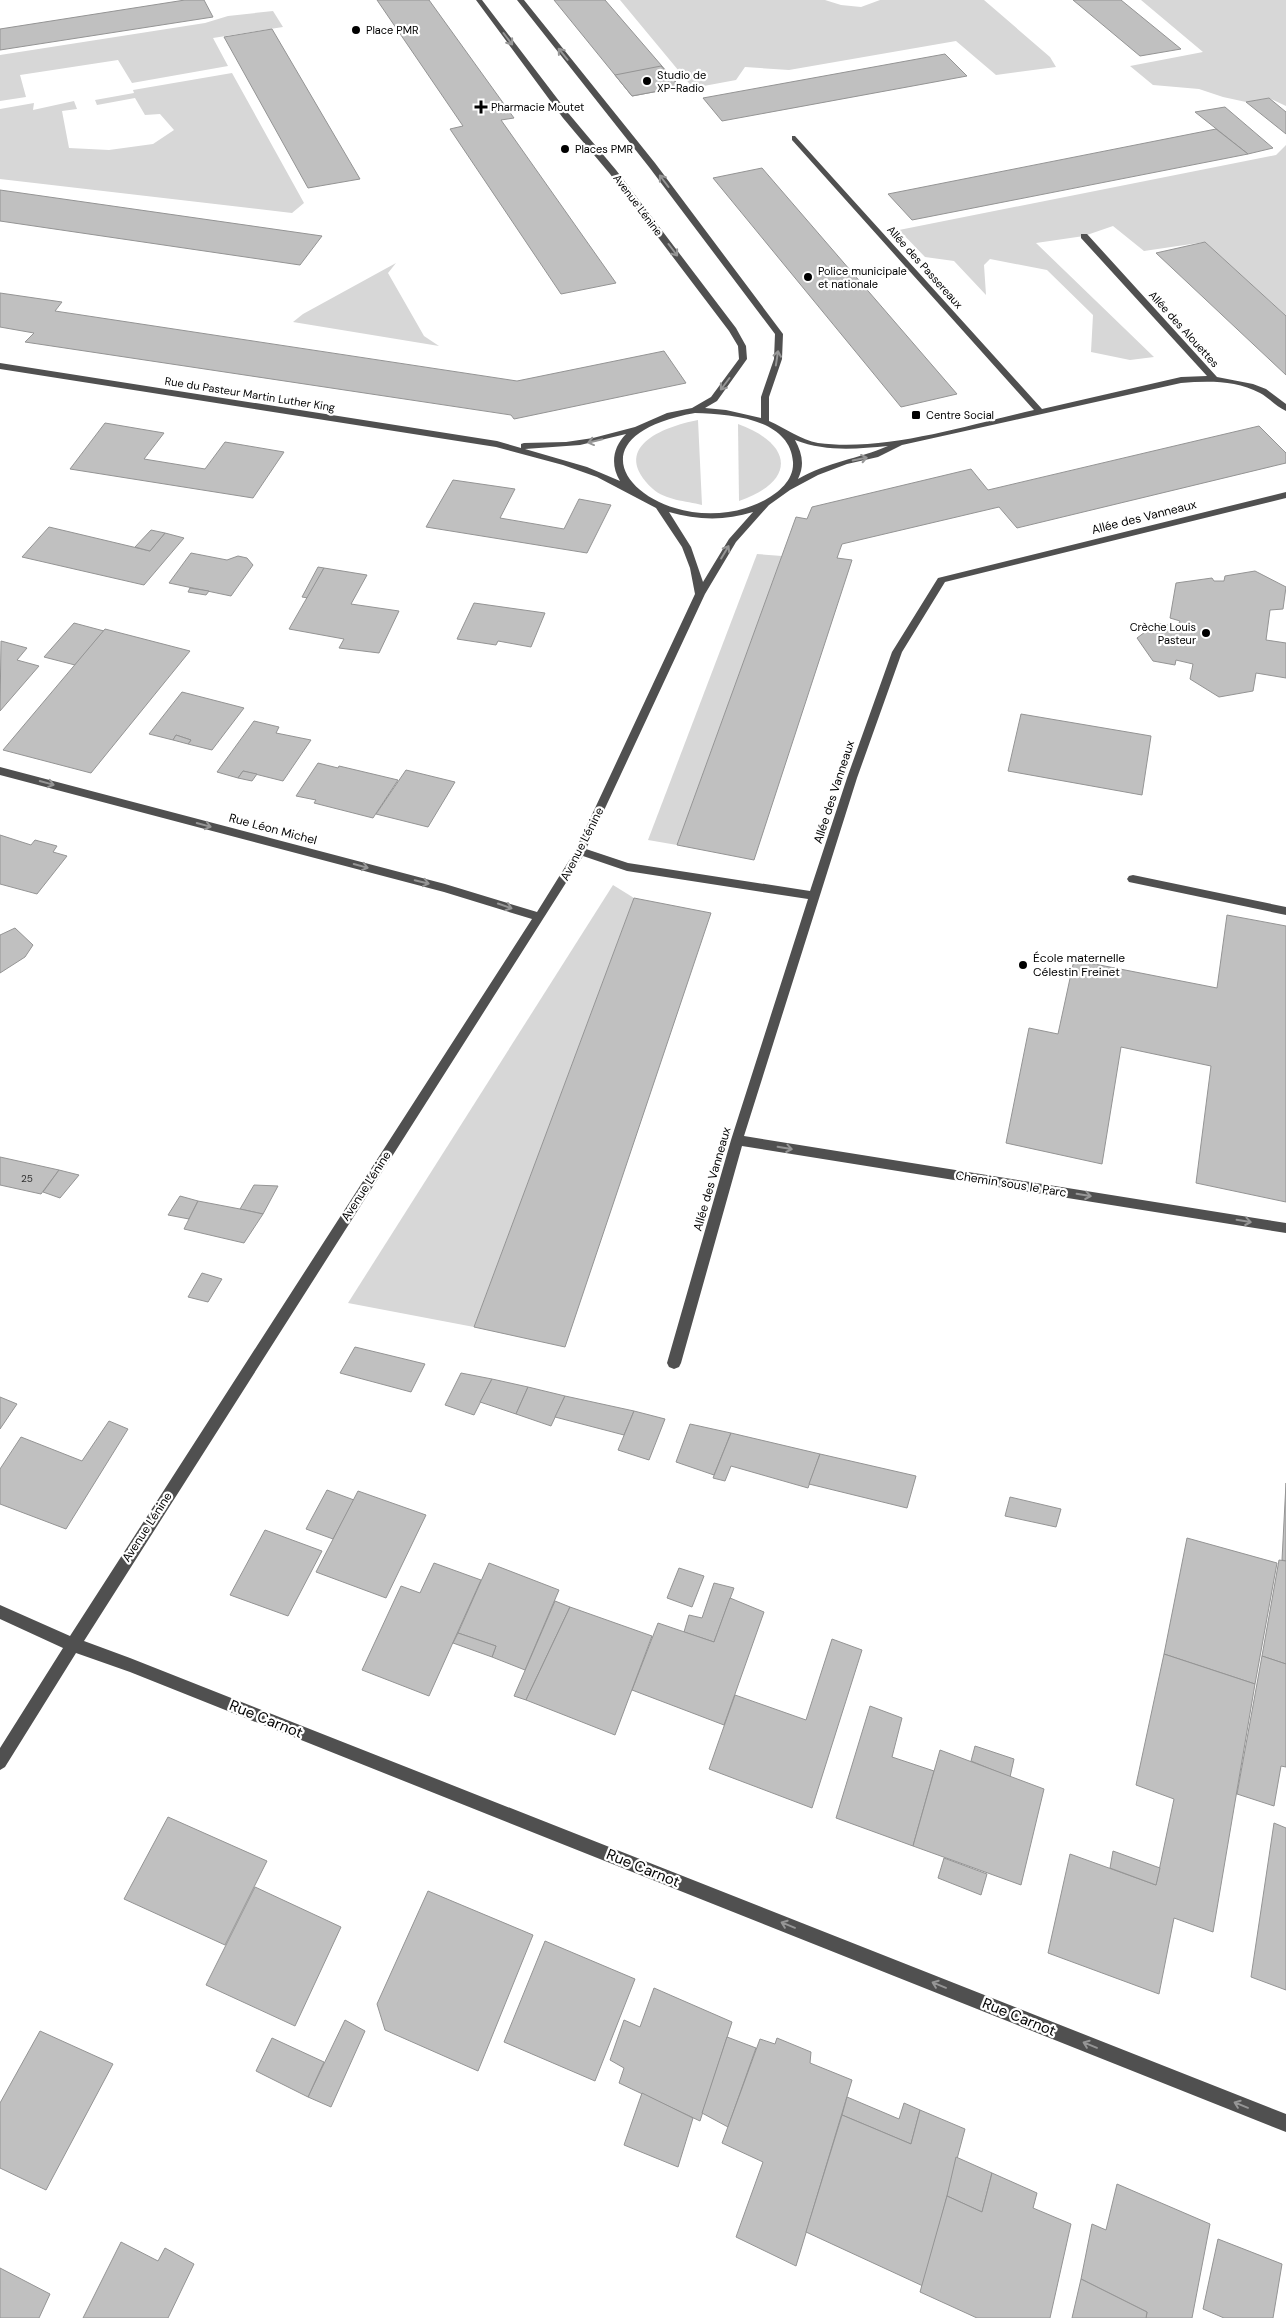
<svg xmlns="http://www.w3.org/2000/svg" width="1286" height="2318" viewBox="0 0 1286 2318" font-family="'DM Sans',sans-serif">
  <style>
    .green { fill: #d7d7d7 }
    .building { fill: #c0c0c0; stroke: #949494 }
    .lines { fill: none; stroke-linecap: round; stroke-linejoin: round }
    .minor { fill: #505050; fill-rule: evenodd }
    .oneway { stroke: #969696 }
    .poi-dot { fill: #000; stroke: #fff; stroke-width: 2 }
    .labels { text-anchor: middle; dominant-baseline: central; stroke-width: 4.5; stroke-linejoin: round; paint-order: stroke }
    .number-label { font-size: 10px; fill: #303030 }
    .far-poi-label { font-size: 11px; fill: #000; stroke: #fff; text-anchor: start }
    .far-street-label { font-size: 11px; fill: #000; stroke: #fff }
    .street-label { font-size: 12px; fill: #000; stroke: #fff }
    .poi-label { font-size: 12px; fill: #000; stroke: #fff; text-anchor: start }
    .near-street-label { font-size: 15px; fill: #000; stroke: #fff }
  </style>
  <rect width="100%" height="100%" fill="#fff"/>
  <g class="green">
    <path d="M620 0H825L841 5 861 7 880 0H984L1050 57 1056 67 996 75 956 41 789 70 745 67 736 80 693 88Z"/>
    <path d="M1141 0H1286V106L1269 98 1246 102 1223 97 1199 89 1153 85 1130 66 1203 52Z"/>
    <path d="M273 11 283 27 213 38 228 66 132 83 118 60 20 75 26 97 0 101V55L205 23 228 16Z"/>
    <path d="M232 73 304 203 292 213 0 179V109L34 103 33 110 74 101 77 109 62 111 69 148 109 150 153 144 174 130 160 114 145 115 135 98 97 105 95 100 134 93 133 90Z"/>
    <path d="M1286 145V316L1205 242 1144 251 1113 226 1084 236 1036 243 1154 357 1130 360 1091 352 1093 315 1047 270 990 259 984 265 986 295 954 261 925 257 899 230 1276 155Z"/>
    <path d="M396 263 388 273 424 336 439 346 293 322 303 314Z"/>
    <path d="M698 420 702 505C686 501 665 500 653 489 609 448 662 427 698 420Z"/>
    <path d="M738 424C793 444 797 481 739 501Z"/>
    <path d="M757 554 782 556 677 845 648 840Z"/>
    <path d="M613 885 634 898 474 1327 348 1303Z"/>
  </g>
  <g class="building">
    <path d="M185 0H204L213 17 0 50V29Z"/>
    <path d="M377 0H429L514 118 501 120 616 283 561 294 450 129 463 126Z"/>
    <path d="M554 0H605L680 87 632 96Z"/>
    <path d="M1073 0H1121L1181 49 1140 56Z"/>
    <path d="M272 29 360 179 308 188 224 37Z"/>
    <path d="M945 54 967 76 722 121 703 98Z"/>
    <path d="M661 66 680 87 632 96 615 75Z"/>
    <path d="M1269 98 1286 112V134L1246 102Z"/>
    <path d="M1225 107 1273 148 1248 154 1195 112Z"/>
    <path d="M1216 129 1248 154 912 220 888 194Z"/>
    <path d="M762 168 957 394 901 407 713 178Z"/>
    <path d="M0 190 322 236 300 265 0 221Z"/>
    <path d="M1205 242 1286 316V375L1156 253Z"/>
    <path d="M0 293 62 302 55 311 517 381 664 351 686 383 514 419 511 415 25 342 34 333 0 327Z"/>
    <path d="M105 423 164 433 144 459 205 469 225 442 284 452 253 498 70 469Z"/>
    <path d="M1259 426 1286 453V463L1017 528 999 507 842 544 837 558 852 560 754 860 677 845 796 517 807 519 812 507 971 469 988 490Z"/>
    <path d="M453 480 515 489 500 518 564 529 579 499 611 505 587 553 426 527Z"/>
    <path d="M49 527 150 551 165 533 184 538 144 585 22 557Z"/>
    <path d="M151 530 165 533 150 551 135 547Z"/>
    <path d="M191 553 227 560 238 556 247 558 253 565 231 596 169 583Z"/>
    <path d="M318 567 324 568 308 598 302 597Z"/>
    <path d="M324 568 367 575 351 604 399 611 379 653 339 648 344 639 289 629Z"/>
    <path d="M1255 571 1286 587 1283 609 1270 610 1266 640 1286 643V678L1256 673 1253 691 1219 697 1190 679 1193 664 1176 660 1175 665 1153 661 1137 638 1157 623 1177 627 1180 621 1170 618 1176 583 1212 578 1214 581H1224L1225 576Z"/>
    <path d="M190 588 209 591 206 595 188 592Z"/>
    <path d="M474 603 545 613 531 647 498 641 496 645 457 639Z"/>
    <path d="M74 623 104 631 75 665 44 657Z"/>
    <path d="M105 629 190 651 91 773 3 750Z"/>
    <path d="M1 641 27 648 17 660 39 666 0 711Z"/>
    <path d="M182 692 244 708 212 750 188 744 191 740 176 735 173 740 149 734Z"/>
    <path d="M1021 714 1151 736 1142 795 1008 771Z"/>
    <path d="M254 721 279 727 276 733 311 740 283 781 243 771 238 778 217 772Z"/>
    <path d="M176 735 191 740 188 744 173 740Z"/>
    <path d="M318 763 338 768 339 766 398 780 373 818 314 803 316 800 296 796Z"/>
    <path d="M406 770 455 782 428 827 376 814Z"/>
    <path d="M243 771 257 774 252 781 238 778Z"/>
    <path d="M0 835 31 845 35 840 57 846 53 852 67 856 37 894 0 884Z"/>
    <path d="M634 898 711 913 565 1347 474 1327Z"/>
    <path d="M1227 915 1286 926V1202L1196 1183 1211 1066 1121 1047 1102 1164 1006 1143 1029 1028 1058 1034 1074 960 1217 988Z"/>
    <path d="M15 928 33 945 25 957 0 973V935Z"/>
    <path d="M0 1157 59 1170 41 1194 0 1185Z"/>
    <path d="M59 1170 79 1175 60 1198 43 1192Z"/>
    <path d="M254 1185 278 1186 263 1214 240 1209Z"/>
    <path d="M180 1196 198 1201 189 1219 168 1215Z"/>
    <path d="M198 1201 240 1209 263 1214 244 1243 184 1229Z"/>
    <path d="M202 1273 222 1279 208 1302 188 1297Z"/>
    <path d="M355 1347 425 1364 411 1392 340 1373Z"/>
    <path d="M461 1373 492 1379 474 1415 445 1405Z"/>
    <path d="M492 1379 528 1387 516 1414 480 1402Z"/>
    <path d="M528 1387 565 1396 551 1426 516 1414Z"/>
    <path d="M565 1396 634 1411 624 1435 555 1417Z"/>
    <path d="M0 1397 17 1404 0 1429Z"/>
    <path d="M634 1411 665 1419 649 1460 618 1450Z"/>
    <path d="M109 1421 128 1429 66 1529 0 1504V1469L21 1437 82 1461Z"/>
    <path d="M690 1424 731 1433 714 1475 676 1462Z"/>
    <path d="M731 1433 820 1454 808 1488 731 1466 725 1481 713 1478Z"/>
    <path d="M820 1454 916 1476 907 1508 809 1484Z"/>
    <path d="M1286 1483V1561L1282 1560Z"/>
    <path d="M327 1490 354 1500 333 1539 306 1529Z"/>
    <path d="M358 1491 426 1515 386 1598 316 1572Z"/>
    <path d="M1010 1497 1061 1509 1056 1527 1005 1516Z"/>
    <path d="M265 1530 322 1551 288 1616 230 1595Z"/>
    <path d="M1187 1538 1277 1563 1255 1684 1164 1654Z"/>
    <path d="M1279 1560 1286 1561V1664L1262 1656Z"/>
    <path d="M434 1563 481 1580 429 1696 362 1670 401 1586 420 1593Z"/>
    <path d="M489 1563 559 1590 525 1670 492 1657 496 1646 458 1633Z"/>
    <path d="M679 1568 704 1576 692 1607 667 1598Z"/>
    <path d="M714 1583 734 1588 714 1642 684 1632 689 1615 702 1618Z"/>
    <path d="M730 1598 764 1612 724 1725 632 1690 658 1623 714 1642Z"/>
    <path d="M555 1601 570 1607 526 1700 514 1696Z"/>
    <path d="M570 1607 652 1636 615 1735 526 1700Z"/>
    <path d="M458 1633 496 1646 492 1657 453 1643Z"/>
    <path d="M832 1639 862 1650 812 1808 709 1769 735 1695 806 1720Z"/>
    <path d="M1164 1654 1255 1684 1213 1932 1174 1918 1159 1994 1048 1953 1070 1854 1156 1885 1174 1799 1136 1785Z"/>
    <path d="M1262 1656 1286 1664V1767L1281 1766 1274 1806 1237 1794Z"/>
    <path d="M870 1706 902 1718 892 1757 934 1771 913 1846 836 1818Z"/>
    <path d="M975 1746 1014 1759 1010 1777 971 1761Z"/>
    <path d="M940 1750 1044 1789 1021 1885 913 1846Z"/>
    <path d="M168 1817 267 1861 225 1945 124 1899Z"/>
    <path d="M1274 1823 1286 1828V1990L1251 1977Z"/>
    <path d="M1113 1851 1160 1868 1156 1885 1110 1868Z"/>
    <path d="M944 1858 987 1874 981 1895 938 1878Z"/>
    <path d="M255 1887 341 1927 295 2026 206 1985Z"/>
    <path d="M428 1891 533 1935 478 2071 385 2030 377 2004Z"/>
    <path d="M545 1941 635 1979 595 2081 504 2042Z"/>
    <path d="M654 1988 732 2022 700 2121 619 2083 624 2068 610 2060 624 2020 640 2027Z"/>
    <path d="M345 2020 365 2031 331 2107 308 2097Z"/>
    <path d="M40 2031 113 2064 46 2190 0 2168V2103Z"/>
    <path d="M727 2037 756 2048 728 2127 702 2113Z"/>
    <path d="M272 2038 324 2062 308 2097 256 2071Z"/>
    <path d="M777 2038 811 2052 810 2063 852 2080 796 2266 736 2237 763 2162 722 2143 760 2039 775 2044Z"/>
    <path d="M642 2093 693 2118 678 2167 624 2145Z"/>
    <path d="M847 2097 899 2119 904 2103 920 2110 911 2144 842 2115Z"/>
    <path d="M920 2110 965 2129 923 2286 806 2232 842 2115 911 2144Z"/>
    <path d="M956 2157 992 2173 982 2212 947 2196Z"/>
    <path d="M992 2173 1037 2193 1033 2208 1071 2224 1050 2318H977L920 2292 947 2196 982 2212Z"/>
    <path d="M1117 2184 1210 2224 1192 2318H1146L1147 2312 1081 2279 1092 2224 1106 2230Z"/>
    <path d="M1218 2239 1282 2264 1273 2318H1224L1203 2309Z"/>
    <path d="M121 2242 158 2261 165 2248 194 2264 168 2318H83Z"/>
    <path d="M0 2268 50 2294 39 2318H0Z"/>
    <path d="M1081 2279 1147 2312 1146 2318H1072Z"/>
  </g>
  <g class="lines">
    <g class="minor">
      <path d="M476 0H482L569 114 616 170 736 328 746 346 747 359 717 401 705 408 726 410 761 418V397L774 359 775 334 649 167 517 0H524L655 163 783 334 782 359 769 397V421C785 428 801 440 818 443 885 452 968 425 1034 410L792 140V136H795L1042 409 1181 377 1207 376 1081 238V234H1087L1217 377 1253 384 1266 389 1286 404V411C1277 407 1269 398 1260 393 1235 380 1208 381 1181 383L902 445 878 457 847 464 818 475 790 490 769 505 736 542 705 594 586 849 628 863 810 891 847 778 892 652 938 578 1286 492V498L945 582 902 652 857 778 744 1136 1286 1223V1233L742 1146 681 1363 679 1367 674 1369 669 1367 667 1363 731 1140 808 899 627 871 583 856 84 1641 130 1658 1286 2114V2132L130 1672 76 1653 5 1767 0 1770V1748L63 1648 0 1619V1605L70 1636 532 919 444 892 0 775V767L445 884 537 912 575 851 695 594 690 568 682 547 656 508 597 477 563 465 496 447 0 369V363L497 441 521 448V444L524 443 566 442 593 438 635 427 667 413 692 408 711 397 739 359 738 346 729 331 610 174 563 118ZM695 413C729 414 790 418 793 462 794 480 779 492 765 500 669 551 540 441 695 413ZM626 434C613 447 610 465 620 481L587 467 525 449 580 445ZM795 440C826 452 856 449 888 446 858 459 827 462 798 479 805 465 802 453 795 440ZM669 512C697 520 725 521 753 512L729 539 703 582 691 547Z"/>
      <path d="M1133 875 1286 907V915L1129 882 1127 879 1129 876Z"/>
    </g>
  </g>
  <defs><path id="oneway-shaft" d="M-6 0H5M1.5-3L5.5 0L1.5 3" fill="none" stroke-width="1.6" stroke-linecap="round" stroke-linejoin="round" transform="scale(1.25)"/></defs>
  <g class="oneway">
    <use href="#oneway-shaft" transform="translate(508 39) rotate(53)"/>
    <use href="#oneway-shaft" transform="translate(563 54) rotate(-129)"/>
    <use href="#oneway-shaft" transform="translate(664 181) rotate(-127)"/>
    <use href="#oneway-shaft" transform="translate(673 250) rotate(53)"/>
    <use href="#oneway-shaft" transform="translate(777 358) rotate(-81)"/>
    <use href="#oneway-shaft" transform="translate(725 384) rotate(127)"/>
    <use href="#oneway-shaft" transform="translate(595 441) rotate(167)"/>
    <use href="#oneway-shaft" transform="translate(860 459) rotate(-12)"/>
    <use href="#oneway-shaft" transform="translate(725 552) rotate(-59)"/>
    <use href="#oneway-shaft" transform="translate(47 783) rotate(15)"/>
    <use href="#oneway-shaft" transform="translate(204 825) rotate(15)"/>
    <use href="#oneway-shaft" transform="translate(361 866) rotate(15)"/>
    <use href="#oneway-shaft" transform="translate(422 882) rotate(14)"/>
    <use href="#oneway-shaft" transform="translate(505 906) rotate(19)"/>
    <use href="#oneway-shaft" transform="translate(785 1148) rotate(9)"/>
    <use href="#oneway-shaft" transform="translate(1084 1195) rotate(9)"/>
    <use href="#oneway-shaft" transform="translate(1244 1221) rotate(9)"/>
    <use href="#oneway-shaft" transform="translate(788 1925) rotate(-158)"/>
    <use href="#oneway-shaft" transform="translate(939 1985) rotate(-158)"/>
    <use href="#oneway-shaft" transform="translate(1090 2045) rotate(-158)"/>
    <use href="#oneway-shaft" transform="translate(1241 2105) rotate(-158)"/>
  </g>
  <g class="poi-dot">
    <circle cx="356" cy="30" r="5"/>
    <circle cx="647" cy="81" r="5"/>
    <path d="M478.5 99.5h5v5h5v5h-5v5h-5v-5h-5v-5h5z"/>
    <circle cx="565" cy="149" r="5"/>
    <circle cx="808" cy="277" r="5"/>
    <rect x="911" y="410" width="10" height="10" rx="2.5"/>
    <circle cx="1206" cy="633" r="5"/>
    <circle cx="1023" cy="965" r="5"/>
  </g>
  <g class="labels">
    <g class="number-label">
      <text x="27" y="1178">25</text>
    </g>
    <g class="far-poi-label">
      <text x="366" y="30">Place PMR</text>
      <text x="657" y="75">Studio de<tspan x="657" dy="13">XP-Radio</tspan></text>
      <text x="491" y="107">Pharmacie Moutet</text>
      <text x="575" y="149">Places PMR</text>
      <text x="818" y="271">Police municipale<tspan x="818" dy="13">et nationale</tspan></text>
      <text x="926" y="415">Centre Social</text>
      <text x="1196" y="627" text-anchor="end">Crèche Louis<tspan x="1196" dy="13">Pasteur</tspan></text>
    </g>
    <g class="far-street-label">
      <text transform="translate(638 205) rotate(53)">Avenue Lénine</text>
      <text transform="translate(925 267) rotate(48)">Allée des Passereaux</text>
      <text transform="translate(1184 329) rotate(48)">Allée des Alouettes</text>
      <text transform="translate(250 394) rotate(9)">Rue du Pasteur Martin Luther King</text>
    </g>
    <g class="street-label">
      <text transform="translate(1144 517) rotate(-14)">Allée des Vanneaux</text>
      <text transform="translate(834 792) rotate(-72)">Allée des Vanneaux</text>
      <text transform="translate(273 829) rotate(15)">Rue Léon Michel</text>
      <text transform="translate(582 844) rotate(-63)">Avenue Lénine</text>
      <text transform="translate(712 1179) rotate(-74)">Allée des Vanneaux</text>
      <text transform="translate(1011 1184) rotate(9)">Chemin sous le Parc</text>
      <text transform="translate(366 1186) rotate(-57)">Avenue Lénine</text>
      <text transform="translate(147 1527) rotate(-57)">Avenue Lénine</text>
    </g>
    <g class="poi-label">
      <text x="1033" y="958">École maternelle<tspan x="1033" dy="14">Célestin Freinet</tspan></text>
    </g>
    <g class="near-street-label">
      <text transform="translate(266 1719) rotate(22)">Rue Carnot</text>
      <text transform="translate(643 1868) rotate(22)">Rue Carnot</text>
      <text transform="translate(1019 2017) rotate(22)">Rue Carnot</text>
    </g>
  </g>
</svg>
